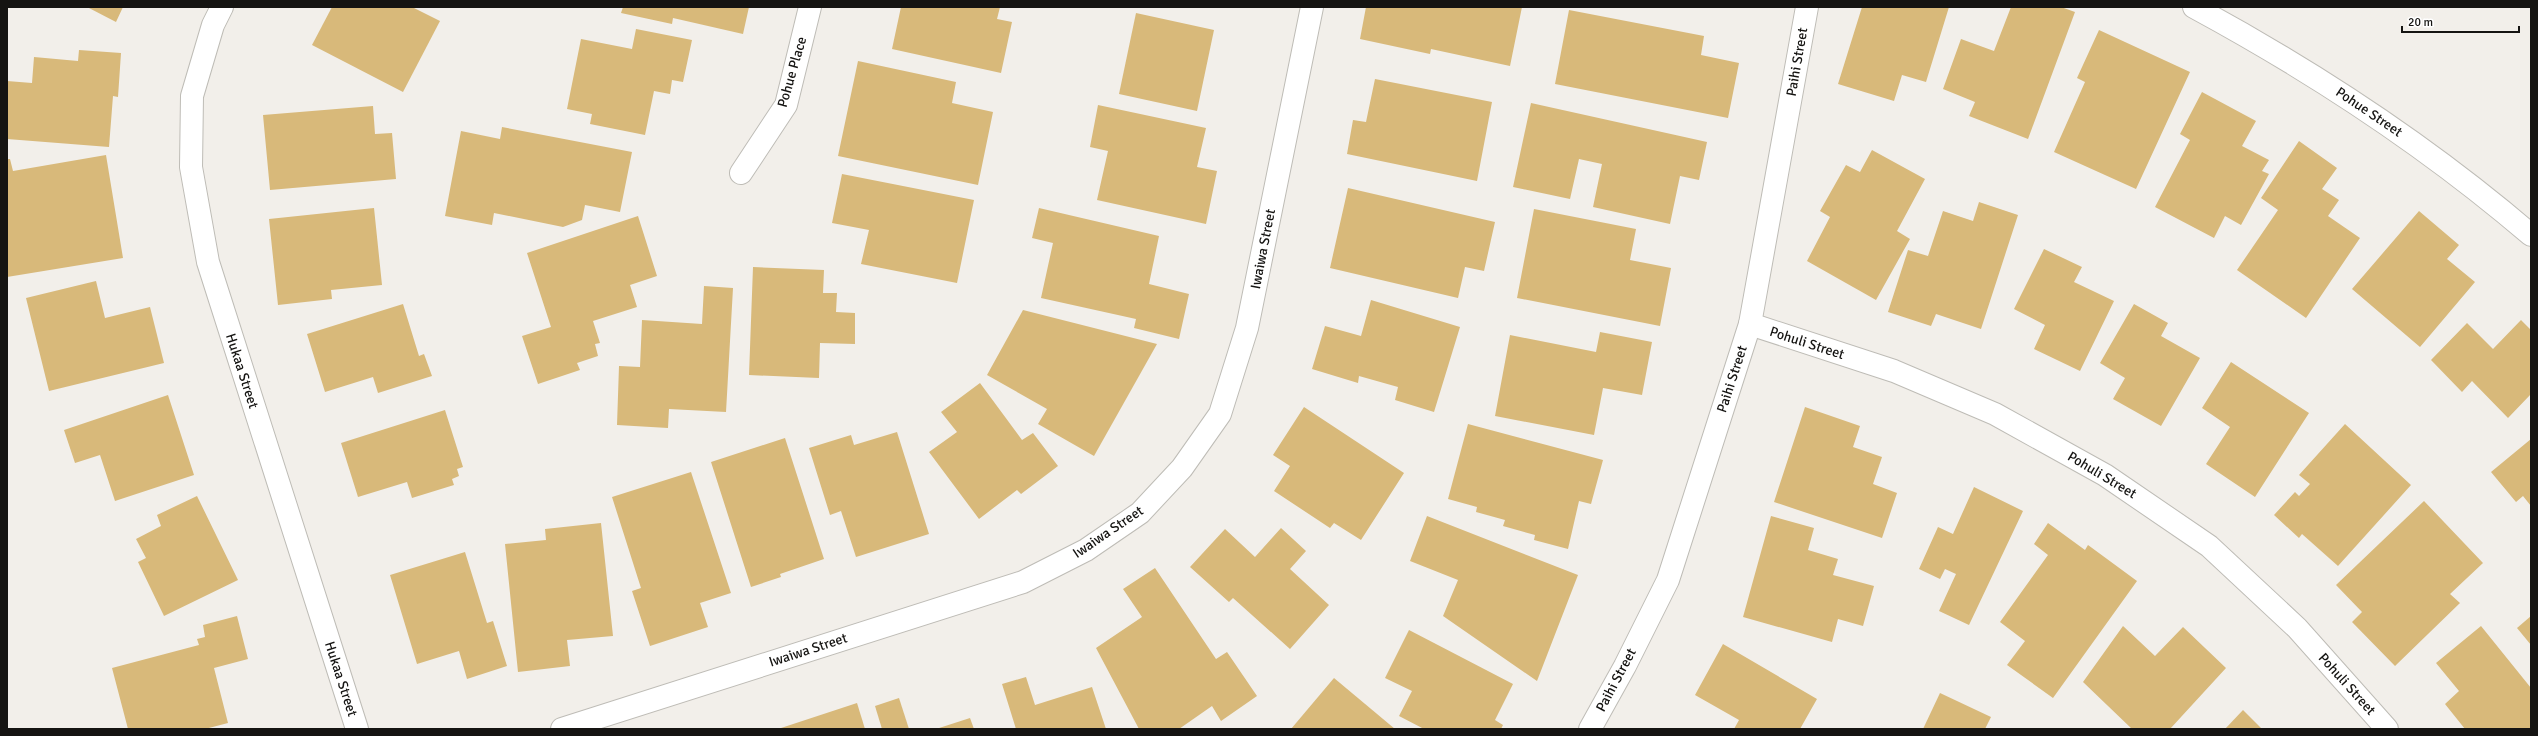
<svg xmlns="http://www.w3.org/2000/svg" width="2538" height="736" viewBox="0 0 2538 736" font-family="Signika,sans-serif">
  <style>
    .building { fill: #d8b97a }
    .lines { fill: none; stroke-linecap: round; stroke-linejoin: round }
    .street-casing { stroke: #bebcb6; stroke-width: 24 }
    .street { stroke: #fff; stroke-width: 22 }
    .labels { text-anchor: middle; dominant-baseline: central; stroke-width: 3.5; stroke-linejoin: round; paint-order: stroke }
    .street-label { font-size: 14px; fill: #151412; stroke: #fff }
  </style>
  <rect width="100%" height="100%" fill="#f2efea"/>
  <g class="building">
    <path d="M87 7H123L116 22Z"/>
    <path d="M332 7H412L440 21 403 92 312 45Z"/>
    <path d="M623 7H749L743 34 673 18 672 24 621 13Z"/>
    <path d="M901 7H1000L997 19 1012 22 1001 73 892 49Z"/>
    <path d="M1366 7 1429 8 1522 7 1510 66 1431 49 1430 54 1360 39Z"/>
    <path d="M1862 7H1949L1926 82 1902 75 1894 101 1838 84Z"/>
    <path d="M2011 7H2061L2075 12 2028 139 1969 116 1975 102 1943 89 1961 39 1994 51Z"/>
    <path d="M1569 10 1704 36 1701 55 1739 63 1728 118 1555 84Z"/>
    <path d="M1136 13 1214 30 1197 111 1119 94Z"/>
    <path d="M636 29 692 40 683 82 672 80 670 94 654 91 645 135 590 124 592 114 567 109 581 39 632 49Z"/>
    <path d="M2099 30 2190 72 2136 189 2054 152 2085 82 2077 78Z"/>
    <path d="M79 50 121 53 118 97 113 96 109 147 7 139V81L32 83 34 57 78 61Z"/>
    <path d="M858 61 956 82 952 103 993 112 978 185 838 156Z"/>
    <path d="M1375 79 1492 102 1477 181 1347 154 1353 120 1366 122Z"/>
    <path d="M2202 92 2256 121 2242 146 2269 160 2262 171 2269 174 2241 225 2225 216 2214 238 2155 207 2190 140 2180 134Z"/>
    <path d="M1531 103 1707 142 1699 180 1680 176 1670 224 1593 207 1602 164 1579 159 1570 199 1513 187Z"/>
    <path d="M1098 105 1206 128 1197 167 1217 171 1206 224 1097 200 1108 151 1090 147Z"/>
    <path d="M373 106 375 134 392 133 396 179 270 190 263 115Z"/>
    <path d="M502 127 632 152 620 212 585 205 582 220 563 227 494 213 492 225 445 216 461 131 500 139Z"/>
    <path d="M2299 141 2337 168 2322 189 2339 200 2328 216 2360 238 2306 318 2237 270 2278 210 2261 198Z"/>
    <path d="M1872 150 1925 179 1897 231 1910 239 1876 300 1807 261 1830 217 1820 211 1846 165 1860 172Z"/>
    <path d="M106 155 123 258 7 277V159H10L13 171Z"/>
    <path d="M842 174 974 200 957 283 861 264 869 230 832 223Z"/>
    <path d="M1348 188 1495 222 1484 271 1465 267 1458 298 1330 268Z"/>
    <path d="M1979 202 2018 215 1981 329 1936 314 1931 326 1888 312 1908 250 1928 256 1943 211 1973 221Z"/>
    <path d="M374 208 382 285 331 290 332 299 278 305 269 219Z"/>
    <path d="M1039 208 1159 236 1149 284 1189 294 1179 339 1134 328 1136 319 1041 298 1053 243 1032 238Z"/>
    <path d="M1534 209 1636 229 1630 260 1671 268 1660 326 1517 298Z"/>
    <path d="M2419 211 2459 245 2447 259 2475 282 2420 347 2352 289Z"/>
    <path d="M638 216 657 276 630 285 637 307 593 321 600 343 595 344 598 356 577 363 580 370 538 384 522 336 551 327 527 253Z"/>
    <path d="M2044 249 2082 267 2074 282 2114 301 2080 371 2034 349 2045 325 2014 309Z"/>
    <path d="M753 267 824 270 823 293H837L836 312 855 313V344L820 343 819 378 749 375Z"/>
    <path d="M96 281 105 318 150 307 164 363 49 391 26 298Z"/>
    <path d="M704 286 733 288 726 412 669 409 668 428 617 425 619 366 640 367 642 320 702 324Z"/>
    <path d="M1371 300 1460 327 1434 412 1395 400 1398 387 1359 376 1358 383 1312 369 1325 326 1361 336Z"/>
    <path d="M403 304 419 356 424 354 432 376 378 393 373 377 325 392 307 334Z"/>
    <path d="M2134 304 2168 323 2161 336 2200 358 2161 426 2113 399 2125 378 2100 363Z"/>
    <path d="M1023 310 1157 344 1094 456 1038 424 1047 409 987 375Z"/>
    <path d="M2521 320 2531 330V394L2508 418 2472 381 2462 392 2431 360 2467 323 2493 349Z"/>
    <path d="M1600 332 1652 342 1642 395 1603 388 1594 435 1495 416 1510 335 1596 352Z"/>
    <path d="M2231 362 2309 413 2255 497 2206 464 2230 427 2202 408Z"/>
    <path d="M980 383 1022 440 1033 433 1058 466 1021 494 1017 490 979 519 929 452 957 432 941 412Z"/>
    <path d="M168 395 194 475 115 501 100 455 75 463 64 430Z"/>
    <path d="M1304 407 1404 473 1361 540 1334 523 1330 528 1274 491 1290 466 1273 455Z"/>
    <path d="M1805 407 1860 426 1853 447 1882 457 1873 484 1897 493 1882 538 1774 502Z"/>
    <path d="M445 410 463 467 457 469 459 476 452 479 454 485 412 498 407 482 358 497 341 443Z"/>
    <path d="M1468 424 1603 460 1591 504 1579 501 1568 549 1534 540 1535 535 1503 526 1505 520 1476 512 1477 507 1448 499Z"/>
    <path d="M2345 424 2411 485 2338 566 2302 534 2299 538 2274 515 2295 492 2299 496 2310 484 2299 475Z"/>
    <path d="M897 432 929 534 856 557 841 511 830 515 809 448 851 435 854 445Z"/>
    <path d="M785 438 824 559 780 574 781 577 751 587 711 462Z"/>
    <path d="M2531 439V506L2523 496 2516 502 2491 472Z"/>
    <path d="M691 472 731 593 700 603 708 627 650 646 632 591 641 588 612 497Z"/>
    <path d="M1974 487 2023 511 1969 625 1939 611 1956 574 1945 569 1940 579 1919 569 1938 527 1953 534Z"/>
    <path d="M197 496 238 580 164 616 138 562 146 558 136 539 161 526 157 515Z"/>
    <path d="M2424 501 2483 563 2450 594 2460 603 2395 666 2352 622 2362 612 2336 585Z"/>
    <path d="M1427 516 1578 575 1537 681 1443 616 1458 580 1410 561Z"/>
    <path d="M1771 516 1814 528 1808 550 1838 559 1833 575 1874 586 1863 626 1838 619 1832 642 1743 617Z"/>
    <path d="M601 523 613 636 567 640 570 666 518 672 505 544 546 540 545 529Z"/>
    <path d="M2048 523 2085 550 2088 545 2137 581 2053 698 2007 665 2025 641 2000 622 2048 555 2034 544Z"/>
    <path d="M1281 528 1306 551 1290 569 1329 605 1290 649 1233 598 1229 602 1190 567 1225 529 1255 557Z"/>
    <path d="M465 552 487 623 493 621 507 666 467 679 459 651 417 664 390 575Z"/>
    <path d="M1155 568 1216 659 1227 652 1257 696 1221 721 1212 706 1179 729H1139L1096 648 1142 617 1123 589Z"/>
    <path d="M237 616 248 659 214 668 228 723 205 729H128L112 668 199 645 197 639 205 637 203 625Z"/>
    <path d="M2531 616V645L2517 628Z"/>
    <path d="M2123 626 2155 656 2183 627 2226 668 2170 729H2132L2083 682Z"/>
    <path d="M2481 626 2531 688V729H2465L2445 704 2459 691 2436 663Z"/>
    <path d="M1409 630 1513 684 1495 720 1503 725 1501 729H1424L1399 716 1412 691 1385 678Z"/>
    <path d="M1723 644 1817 699 1800 729H1734L1739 720 1695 695Z"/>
    <path d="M1026 677 1035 705 1092 687 1106 729H1016L1002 684Z"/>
    <path d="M1334 678 1395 729H1291Z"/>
    <path d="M1940 693 1991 717 1985 729H1923Z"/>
    <path d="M899 698 909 729H882L875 706Z"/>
    <path d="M857 703 865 729H781V728Z"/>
    <path d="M2243 710 2262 729H2225Z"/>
    <path d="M970 718 974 729H936Z"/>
  </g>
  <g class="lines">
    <defs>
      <g id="street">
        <path d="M222 7 213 25 192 96 191 167 208 262 357 729"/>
        <path d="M2194 7C2316 73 2426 145 2531 235"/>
        <path d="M741 173 786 105 810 7"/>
        <path d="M1750 324 1894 371 1995 414 2105 475 2209 546 2297 628 2387 729"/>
        <path d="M562 729 1023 582 1086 550 1140 513 1182 468 1220 414 1247 328 1312 7"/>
        <path d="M1590 729 1625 666 1668 580 1750 324 1807 7"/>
      </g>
    </defs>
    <use href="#street" class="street-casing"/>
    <use href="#street" class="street"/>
  </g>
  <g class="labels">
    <g class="street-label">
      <text transform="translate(1797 62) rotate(-80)">Paihi Street</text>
      <text transform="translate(792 72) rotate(-74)">Pohue Place</text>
      <text transform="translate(2369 112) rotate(34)">Pohue Street</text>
      <text transform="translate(1263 249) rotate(-79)">Iwaiwa Street</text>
      <text transform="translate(1807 343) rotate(18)">Pohuli Street</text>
      <text transform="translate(242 371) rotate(72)">Hukaa Street</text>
      <text transform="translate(1732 379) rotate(-72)">Paihi Street</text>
      <text transform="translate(2102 475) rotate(31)">Pohuli Street</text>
      <text transform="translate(1108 532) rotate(-34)">Iwaiwa Street</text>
      <text transform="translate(808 650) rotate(-18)">Iwaiwa Street</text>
      <text transform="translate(341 679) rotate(72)">Hukaa Street</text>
      <text transform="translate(1616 680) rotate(-62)">Paihi Street</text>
      <text transform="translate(2347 684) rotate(48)">Pohuli Street</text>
    </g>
  </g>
  <rect width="2538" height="736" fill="none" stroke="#151412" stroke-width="16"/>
  <path d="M2402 26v6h117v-6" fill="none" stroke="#151412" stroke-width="2"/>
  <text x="2408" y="26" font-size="12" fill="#151412" stroke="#ffffff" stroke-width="3" paint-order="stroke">20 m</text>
</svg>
